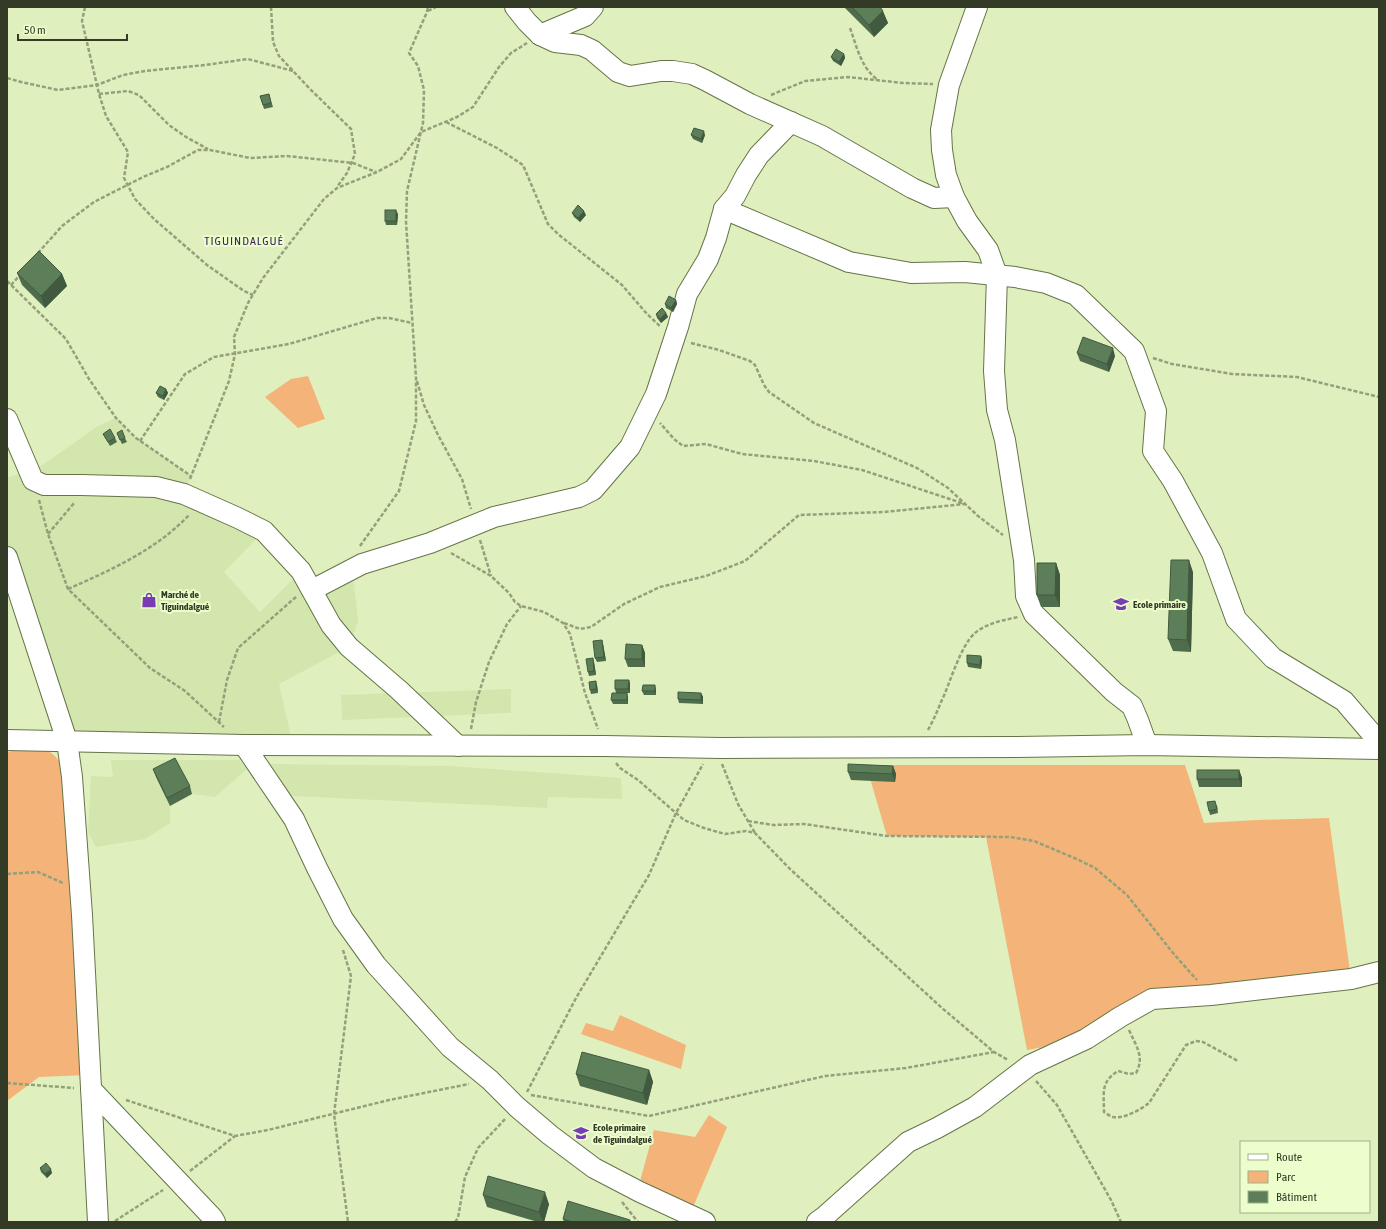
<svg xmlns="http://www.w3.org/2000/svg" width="1386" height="1229" viewBox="0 0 1386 1229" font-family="'Asap Condensed',sans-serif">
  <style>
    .built { fill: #d3e6ae }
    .green { fill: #f4b378 }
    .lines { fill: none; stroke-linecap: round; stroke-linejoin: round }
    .minor-casing { stroke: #657447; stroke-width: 22 }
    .path { stroke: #93a07b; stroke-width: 2.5; stroke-dasharray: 4 2; stroke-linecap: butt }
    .minor { stroke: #fff; stroke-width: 20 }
    .wall { fill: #4f6d4d }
    .shaded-wall { fill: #40593f }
    .building { fill: #5c7f5a; stroke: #40593f }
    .labels { text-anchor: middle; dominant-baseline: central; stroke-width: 4; stroke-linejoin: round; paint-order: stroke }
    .poi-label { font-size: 10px; font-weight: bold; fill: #333a26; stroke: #ecfecb; text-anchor: start }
    .quarter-label { font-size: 12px; letter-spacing: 1px; fill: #40245e; stroke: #ecfecb }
  </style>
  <rect width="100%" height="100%" fill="#dff0be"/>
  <g class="built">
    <path d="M116 418 136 438 191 476 184 494 264 531 224 572 260 612 301 571 312 590 337 568 354 583 358 621 349 647 279 684 293 745 67 741 7 557V478L41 466 98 426Z"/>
    <path d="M511 689V713L342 720 341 695Z"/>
    <path d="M111 760H239L247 769 215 797 192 794 170 806V823L145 839 96 847 88 832 91 776 113 777Z"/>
    <path d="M267 764 450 766 621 778 622 799 548 797 547 808 292 796 281 792Z"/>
  </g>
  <g class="green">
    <path d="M308 376 325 419 298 428 265 397 291 379Z"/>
    <path d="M25 749H46L55 756 72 777 88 1075 39 1077 7 1101V752Z"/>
    <path d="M866 765H1185L1204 823 1257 820 1329 818 1351 979 1152 999 1086 1039 1027 1050 986 837 887 836Z"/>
    <path d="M620 1015 686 1045 681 1069 581 1034 586 1023 613 1031Z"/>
    <path d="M709 1115 727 1127 691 1212 639 1185 654 1130 695 1137Z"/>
  </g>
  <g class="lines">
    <defs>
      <g id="minor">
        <path d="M515 7 527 22 540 35 555 42 581 45 592 50 618 72 630 76 661 71H673L692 74 705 80 750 104 822 136 912 188 934 198 954 197"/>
        <path d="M977 7 949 85 941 130 942 150 946 175 954 197 967 221 988 250 997 275 994 371 997 410 1005 440 1024 560 1026 596 1034 614 1114 692 1132 706 1138 720 1147 745"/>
        <path d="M540 35 585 16 593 7"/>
        <path d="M724 209 849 262 911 273 965 272 1015 277 1046 283 1076 295 1134 351 1156 411 1153 451 1173 481 1212 553 1236 619 1273 658 1344 701 1379 742"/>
        <path d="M7 419 33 480 44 485H81L156 487 184 494 238 518 264 531 301 571 331 625 349 647 399 690 458 746"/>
        <path d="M7 557 67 741 72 777 82 915 98 1222"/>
        <path d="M312 590 362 564 430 543 494 517 579 497 593 490 630 447 656 394 678 327 687 294 708 259 716 238 724 209 735 196 746 175 759 155 791 122"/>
        <path d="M7 740 244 745 604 746 721 748 1017 747 1147 745 1379 749"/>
        <path d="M244 745 294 819 317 868 343 919 376 965 450 1047 490 1080 517 1107 550 1135 594 1168 640 1192 705 1222"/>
        <path d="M91 1089 212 1217 215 1222"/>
        <path d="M817 1222 824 1217 908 1142 937 1128 975 1107 1030 1065 1086 1039 1120 1017 1152 999 1211 995 1351 979 1379 972"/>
      </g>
    </defs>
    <use href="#minor" class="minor-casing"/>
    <g class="path">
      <path d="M85 7 82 21 99 94 106 116 128 152 124 178 135 199 154 219 207 265 244 291 253 295"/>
      <path d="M271 7 273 42 279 56 309 88 351 129 355 154 347 173 337 187"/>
      <path d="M428 11 436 7"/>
      <path d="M850 28C857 47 861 68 878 80"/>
      <path d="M7 78 21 82 58 90 97 85 123 75 145 71 205 65 248 59 293 71"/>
      <path d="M99 94 128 91 139 95 169 125 186 137 208 149"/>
      <path d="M771 95 805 81 848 77 903 83 933 84"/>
      <path d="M446 122 497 148 523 165 548 224 558 234 622 285 647 314 661 327"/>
      <path d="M38 253 62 226 94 202 143 177 167 167 198 150H210L250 158 287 156 353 163 376 172"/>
      <path d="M7 281 66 339 89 379 116 418 136 438 191 476"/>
      <path d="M11 285 20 275"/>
      <path d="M691 343 719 350 750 361 755 365 764 385 769 392 814 423 917 468 948 488 978 516 1003 535"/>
      <path d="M1153 358 1172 364 1232 374 1297 377 1379 397"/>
      <path d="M417 381 424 405 438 435 462 479 471 509"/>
      <path d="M140 441 185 374 214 357 289 344 377 318H389L412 323"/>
      <path d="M190 479 229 381 235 354 234 337 248 303 263 278 324 199 337 188 377 172 401 159 421 132 457 117 473 107 499 67 511 53 527 43"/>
      <path d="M39 500 48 534 68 589 150 668 185 691 224 727"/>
      <path d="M48 534 75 502"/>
      <path d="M480 540 491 576"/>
      <path d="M360 546 399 491 416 421V378L406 222 407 191 423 123 424 90 418 66 409 53 427 12 428 7"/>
      <path d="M451 553 491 576 509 593 515 602 521 606 544 612 563 623 570 634 585 693 598 729"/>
      <path d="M68 589C111 570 156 550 189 515"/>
      <path d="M564 623 580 629 591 627 624 604 660 587 706 576 745 561 799 515 884 512 965 504 862 470 814 461 742 454 706 444 683 446 674 439 660 423"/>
      <path d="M219 722 227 680 238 648 297 596"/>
      <path d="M471 729 476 702 489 662 507 624 521 606"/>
      <path d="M928 730C933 721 937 712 941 702 950 684 960 646 975 633 987 623 1004 620 1018 617"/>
      <path d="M616 763 620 768 638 780 684 820 704 828 725 834 746 831 755 833 790 869 942 1008 994 1052 1008 1060"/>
      <path d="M722 764 738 804 755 833"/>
      <path d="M748 821 773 825 804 824 887 836 1010 837 1034 841 1079 860 1095 868 1127 895 1173 953 1197 980"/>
      <path d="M7 874 38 872 63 883"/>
      <path d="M343 950 351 976 334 1114 348 1222"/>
      <path d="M1129 1030C1136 1046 1145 1057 1136 1073L1129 1074 1118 1071C1100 1082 1104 1094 1104 1112 1107 1114 1110 1116 1113 1117 1124 1119 1140 1110 1149 1103L1186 1045 1196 1041 1203 1042 1238 1061"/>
      <path d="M1036 1081 1057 1105 1111 1200 1121 1222"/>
      <path d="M7 1083 74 1088"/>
      <path d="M527 1092 576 998 649 875 676 813 703 764"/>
      <path d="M531 1095 649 1116 825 1076 906 1068 994 1052"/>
      <path d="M126 1100 235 1136 268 1130 389 1100 469 1084"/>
      <path d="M190 1171 235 1136"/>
      <path d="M622 1202 638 1222"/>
      <path d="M115 1221 163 1190"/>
      <path d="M455 1222 458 1218 465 1177 478 1148 506 1118"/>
    </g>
    <use href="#minor" class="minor"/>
  </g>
  <g class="wall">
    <path d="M844 7H880L888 23 874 37Z"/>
    <path d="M844 54 845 58 841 66 833 61 831 57Z"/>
    <path d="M269 94 273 107 264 109 260 96Z"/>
    <path d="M691 135H705L702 143 693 139Z"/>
    <path d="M572 213 586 215 580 222 574 217Z"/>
    <path d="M398 214 397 225H386L385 221Z"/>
    <path d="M17 273 62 274 67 286 45 308 22 285Z"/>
    <path d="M676 300 677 304 673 312 666 308 665 304Z"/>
    <path d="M666 313 668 317 661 323 657 318 656 314Z"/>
    <path d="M1077 353 1115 356 1109 372 1080 361Z"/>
    <path d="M166 389 168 393 164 400 158 397 156 393Z"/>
    <path d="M117 433 125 438 127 442 122 444Z"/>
    <path d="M103 434 115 438 117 442 110 446Z"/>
    <path d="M1056 563 1060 575V607H1041L1037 595Z"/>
    <path d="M1193 572 1191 652 1173 651 1168 639Z"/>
    <path d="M602 640 603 644 606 661 597 662 595 658Z"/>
    <path d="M642 645 645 653V667H628L625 659Z"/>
    <path d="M982 660 981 669 968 667 967 663Z"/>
    <path d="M594 662 596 675 589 676 588 672Z"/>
    <path d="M629 680 630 684V693H616L615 689Z"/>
    <path d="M597 685 598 693 591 694 590 690Z"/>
    <path d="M656 690V695H644L642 691Z"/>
    <path d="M701 693 703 697V704L679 703 678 699Z"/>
    <path d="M628 697V704H613L611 700Z"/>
    <path d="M893 766 896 774 895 782 851 780 848 772Z"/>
    <path d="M153 769 190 786 192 794 170 806 156 777Z"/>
    <path d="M1239 770 1242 778V787H1199L1197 779Z"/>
    <path d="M1217 805 1218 813 1210 815 1209 811Z"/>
    <path d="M649 1070 653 1082 647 1105 580 1086 576 1074Z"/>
    <path d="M40 1168 52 1173 47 1178 41 1172Z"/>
    <path d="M483 1195 549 1204 544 1222H538L487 1207Z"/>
    <path d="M563 1219 631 1222H564Z"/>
  </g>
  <g class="shaded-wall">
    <path d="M883 11 888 23 874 37 869 25Z"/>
    <path d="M844 54 845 58 841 66 839 62Z"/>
    <path d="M704 131 705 135 702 143 701 139Z"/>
    <path d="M396 210 398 214 397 225 396 221Z"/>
    <path d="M584 211 586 215 580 222 578 218Z"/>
    <path d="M62 274 67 286 45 308 41 296Z"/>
    <path d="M676 300 677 304 673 312 671 308Z"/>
    <path d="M666 313 668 317 661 323 660 319Z"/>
    <path d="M1113 348 1115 356 1109 372 1107 364Z"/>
    <path d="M166 389 168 393 164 400 163 396Z"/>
    <path d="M1189 560 1193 572 1191 652 1187 640Z"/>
    <path d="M1056 563 1060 575V607L1055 595Z"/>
    <path d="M602 640 603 644 606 661 604 657Z"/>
    <path d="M642 645 645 653V667L642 659Z"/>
    <path d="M981 656 982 660 981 669 980 665Z"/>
    <path d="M593 658 594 662 596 675 594 671Z"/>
    <path d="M629 680 630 684V693L628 689Z"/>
    <path d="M596 681 597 685 598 693 596 689Z"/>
    <path d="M655 685 656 690V695L655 691Z"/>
    <path d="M627 693 628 697V704L627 700Z"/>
    <path d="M701 693 703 697V704L701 700Z"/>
    <path d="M893 766 896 774 895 782 892 774Z"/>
    <path d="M1239 770 1242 778V787L1239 779Z"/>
    <path d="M649 1070 653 1082 647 1105 643 1093Z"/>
    <path d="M51 1169 52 1173 47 1178 45 1174Z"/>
    <path d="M545 1192 549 1204 544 1222H543L539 1212Z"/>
  </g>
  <g class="building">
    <path d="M852 7H880L883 11 869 25Z"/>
    <path d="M836 49 844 54 839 62 831 57Z"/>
    <path d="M269 94 271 103 263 105 260 96Z"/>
    <path d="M694 128 704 131 701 139 691 135Z"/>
    <path d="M578 205 584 211 578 218 572 213Z"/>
    <rect x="385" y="210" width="11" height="11"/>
    <path d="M39 251 62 274 41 296 17 273Z"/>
    <path d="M669 296 676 300 671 308 665 304Z"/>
    <path d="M662 308 666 313 660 319 656 314Z"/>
    <path d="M1083 337 1113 348 1107 364 1077 353Z"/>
    <path d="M160 386 166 389 163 396 156 393Z"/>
    <path d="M110 429 115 438 108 442 103 434Z"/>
    <path d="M122 430 125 438 120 440 117 433Z"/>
    <path d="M1171 560H1189L1187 640 1168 639Z"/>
    <path d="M1037 563H1056L1055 595H1037Z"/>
    <path d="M602 640 604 657 595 658 593 641Z"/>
    <path d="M626 644 642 645V659H625Z"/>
    <path d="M967 655 981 656 980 665 967 663Z"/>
    <path d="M593 658 594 671 588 672 586 659Z"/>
    <path d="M615 680H629L628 689H615Z"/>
    <path d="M596 681V689L590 690 589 682Z"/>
    <path d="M643 685H655V691H642Z"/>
    <path d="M678 692 701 693V700L678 699Z"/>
    <path d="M612 693H627V700H611Z"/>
    <path d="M175 758 190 786 167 798 153 769Z"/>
    <path d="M848 764 893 766 892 774 848 772Z"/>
    <rect x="1197" y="770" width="42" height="9"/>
    <path d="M1215 801 1217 809 1209 811 1207 802Z"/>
    <path d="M582 1052 649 1070 643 1093 576 1074Z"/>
    <path d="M46 1163 51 1169 45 1174 40 1168Z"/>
    <path d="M488 1176 545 1192 539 1212 483 1195Z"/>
    <path d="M568 1201 630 1220V1222H572L563 1219Z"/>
  </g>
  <defs>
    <symbol id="shop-bare" viewBox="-9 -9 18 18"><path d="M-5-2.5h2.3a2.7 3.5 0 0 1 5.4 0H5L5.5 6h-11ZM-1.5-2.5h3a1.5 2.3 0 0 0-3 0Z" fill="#783db3" stroke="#ecfecb" stroke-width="2.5" paint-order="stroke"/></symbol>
    <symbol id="school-bare" viewBox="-9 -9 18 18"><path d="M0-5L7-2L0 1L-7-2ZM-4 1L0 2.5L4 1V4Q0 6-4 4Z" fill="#783db3" stroke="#ecfecb" stroke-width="2.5" paint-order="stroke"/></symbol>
  </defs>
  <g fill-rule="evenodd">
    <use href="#shop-bare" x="138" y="589" width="22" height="22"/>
    <use href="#school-bare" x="1110" y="593" width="22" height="22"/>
    <use href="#school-bare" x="570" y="1122" width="22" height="22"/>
  </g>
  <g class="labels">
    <g class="poi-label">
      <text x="161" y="594">Marché de<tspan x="161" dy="12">Tiguindalgué</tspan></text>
      <text x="1133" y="604">Ecole primaire</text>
      <text x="593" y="1127">Ecole primaire<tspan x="593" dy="12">de Tiguindalgué</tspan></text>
    </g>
    <g class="quarter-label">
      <text x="244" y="241">TIGUINDALGUÉ</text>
    </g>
  </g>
  <rect width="1386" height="1229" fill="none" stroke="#333a26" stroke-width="16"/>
  <rect x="1240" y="1141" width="130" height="72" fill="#ecfecb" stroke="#a2b089"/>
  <rect x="1248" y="1154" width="20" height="6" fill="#ffffff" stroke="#a2b089"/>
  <text x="1276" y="1161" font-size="12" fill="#333a26">Route</text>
  <rect x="1248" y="1171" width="20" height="12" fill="#f4b378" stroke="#a2b089"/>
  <text x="1276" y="1181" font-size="12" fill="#333a26">Parc</text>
  <rect x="1248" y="1191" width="20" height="12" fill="#5c7f5a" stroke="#a2b089"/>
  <text x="1276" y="1201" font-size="12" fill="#333a26">Bâtiment</text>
  <path d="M18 34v6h109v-6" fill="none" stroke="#333a26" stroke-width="2"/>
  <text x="24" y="34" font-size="12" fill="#333a26" stroke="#ecfecb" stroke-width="3" paint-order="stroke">50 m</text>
</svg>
